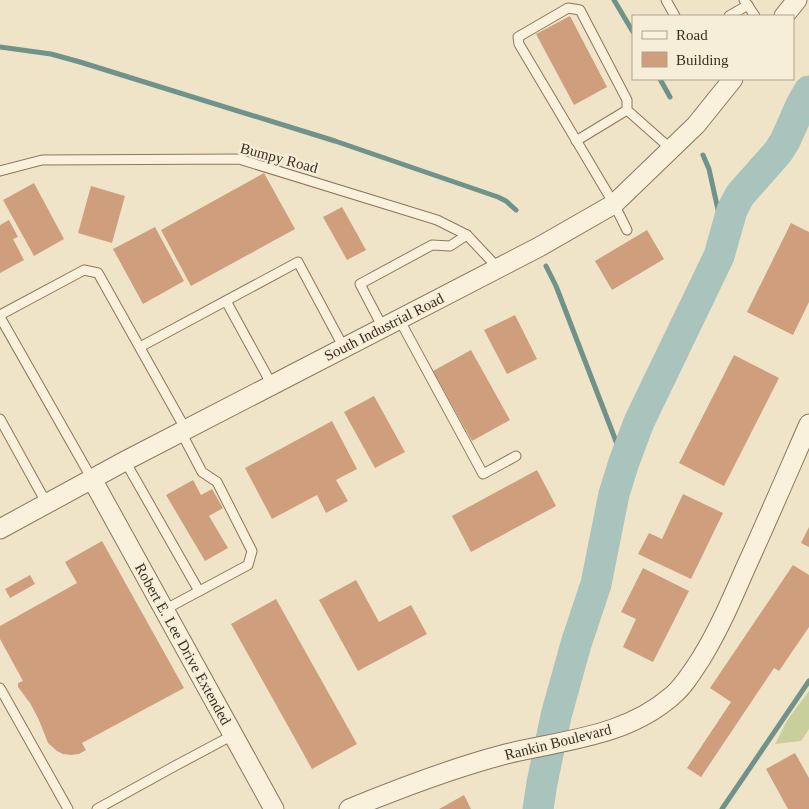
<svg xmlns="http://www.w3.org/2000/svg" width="809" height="809" viewBox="0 0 809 809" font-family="Georgia,serif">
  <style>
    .green { fill: #c9cf9b }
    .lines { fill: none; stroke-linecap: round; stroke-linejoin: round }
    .stream { stroke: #6f938a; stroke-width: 5 }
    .river { stroke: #a9c4bc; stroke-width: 31 }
    .building { fill: #cf9f7d }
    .service-casing { stroke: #8d765c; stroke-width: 11 }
    .minor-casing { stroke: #8d765c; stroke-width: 21 }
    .service { stroke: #faf1dc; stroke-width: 9 }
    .minor { stroke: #faf1dc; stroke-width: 19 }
    .labels { text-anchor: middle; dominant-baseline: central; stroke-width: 4.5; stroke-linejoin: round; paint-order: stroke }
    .street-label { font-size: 15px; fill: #3d2e20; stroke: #f7eed8 }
  </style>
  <rect width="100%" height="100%" fill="#f0e4c8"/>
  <path class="green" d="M809 691V729L801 741 775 744 788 719Z"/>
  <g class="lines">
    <g class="stream">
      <path d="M614 0 633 32"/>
      <path d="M0 47 51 54 80 62 335 141 498 197 506 201 516 210"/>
      <path d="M660 79 670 97"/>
      <path d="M703 155 709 169 724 237"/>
      <path d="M546 266 556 286 624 462"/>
      <path d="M722 809 809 681"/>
    </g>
    <path class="river" d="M538 809 542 783 556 716 576 644 596 584 614 494 624 462 639 422 719 256 732 210 740 195 778 152 785 141 801 105 809 91"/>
  </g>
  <g class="building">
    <path d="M570 16 607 87 574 105 536 34Z"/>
    <path d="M264 173 295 229 191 286 161 230Z"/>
    <path d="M34 183 64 239 34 256 3 200Z"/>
    <path d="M91 186 125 196 112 243 78 233Z"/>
    <path d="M342 207 366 250 347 260 323 217Z"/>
    <path d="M9 220 18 237 13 239 24 260 0 273V225Z"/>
    <path d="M791 223 809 232V302L793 335 747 312Z"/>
    <path d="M155 227 184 281 143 304 113 249Z"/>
    <path d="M647 230 664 259 612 290 595 261Z"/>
    <path d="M515 315 537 359 507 374 484 330Z"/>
    <path d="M471 350 510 420 472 441 433 371Z"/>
    <path d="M734 355 779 378 724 486 679 463Z"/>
    <path d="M374 396 405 452 375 468 344 412Z"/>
    <path d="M332 421 357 469 336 480 348 501 326 513 317 495 272 519 245 468Z"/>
    <path d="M537 470 556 506 471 552 452 516Z"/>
    <path d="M193 480 201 495 212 489 223 508 209 516 228 548 205 561 166 495Z"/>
    <path d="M683 494 723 513 691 579 638 554 649 533 662 539Z"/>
    <path d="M809 527V547L801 543Z"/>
    <path d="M102 541 184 688 82 743 86 750 79 754 71 755 63 754 57 751 48 743 39 720 30 703 18 687V683L23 681 0 639V626L77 583 65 562Z"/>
    <path d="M793 565 809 575V627L779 671 774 668 701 777 687 768 731 702 710 688Z"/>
    <path d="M643 568 689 591 653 662 623 647 636 619 621 612Z"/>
    <path d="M30 575 35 584 10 598 5 589Z"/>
    <path d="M356 580 379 622 411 605 427 634 358 671 319 600Z"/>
    <path d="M276 599 357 744 312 769 231 624Z"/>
    <path d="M795 753 809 778V809H788L766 769Z"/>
    <path d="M464 795 471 809H439Z"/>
  </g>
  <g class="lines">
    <defs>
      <g id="service">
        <path d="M666 0 675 16"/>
        <path d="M744 0 755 16"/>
        <path d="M729 16 748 5"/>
        <path d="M576 141 627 110"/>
        <path d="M0 171 42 160 239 159 437 220 467 235 498 268"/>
        <path d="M627 230 614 204 519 44 518 37 568 8 580 10 627 100V110L671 149"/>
        <path d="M226 301 272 385"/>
        <path d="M0 315 84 270 98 273 186 430"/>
        <path d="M0 317 92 479"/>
        <path d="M399 319 483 474 516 456"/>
        <path d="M383 328 360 284 432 245 450 246 467 235"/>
        <path d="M140 347 298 262 344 348"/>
        <path d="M0 419 47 504"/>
        <path d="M125 461 199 591"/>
        <path d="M164 610 248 565 252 551 217 482 202 472 181 432"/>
        <path d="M0 688 68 809"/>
        <path d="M97 809 173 767 233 735"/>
      </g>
      <g id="minor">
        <path d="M784 16 797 0"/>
        <path d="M92 479 274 809"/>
        <path d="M0 529 125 461 539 247 614 204 696 125 733 79"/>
        <path d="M349 809C400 788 452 768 506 754 563 740 625 737 672 696 684 686 693 671 702 657 719 629 732 599 745 569 767 521 788 472 809 424"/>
      </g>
    </defs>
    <use href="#service" class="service-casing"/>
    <use href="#minor" class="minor-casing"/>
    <use href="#service" class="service"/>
    <use href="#minor" class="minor"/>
  </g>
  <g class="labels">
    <g class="street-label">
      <text transform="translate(279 158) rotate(15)">Bumpy Road</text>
      <text transform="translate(384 327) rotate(-27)">South Industrial Road</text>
      <text transform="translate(183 644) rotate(61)">Robert E. Lee Drive Extended</text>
      <text transform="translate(558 742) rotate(-14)">Rankin Boulevard</text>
    </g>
  </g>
  <rect x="632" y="15" width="162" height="65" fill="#f7eed8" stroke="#ada18e"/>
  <rect x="642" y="31" width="25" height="8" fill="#faf1dc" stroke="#ada18e"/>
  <text x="676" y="40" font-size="15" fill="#3d2e20">Road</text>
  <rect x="642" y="52" width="25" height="15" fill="#cf9f7d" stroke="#ada18e"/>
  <text x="676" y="65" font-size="15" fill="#3d2e20">Building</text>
</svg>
